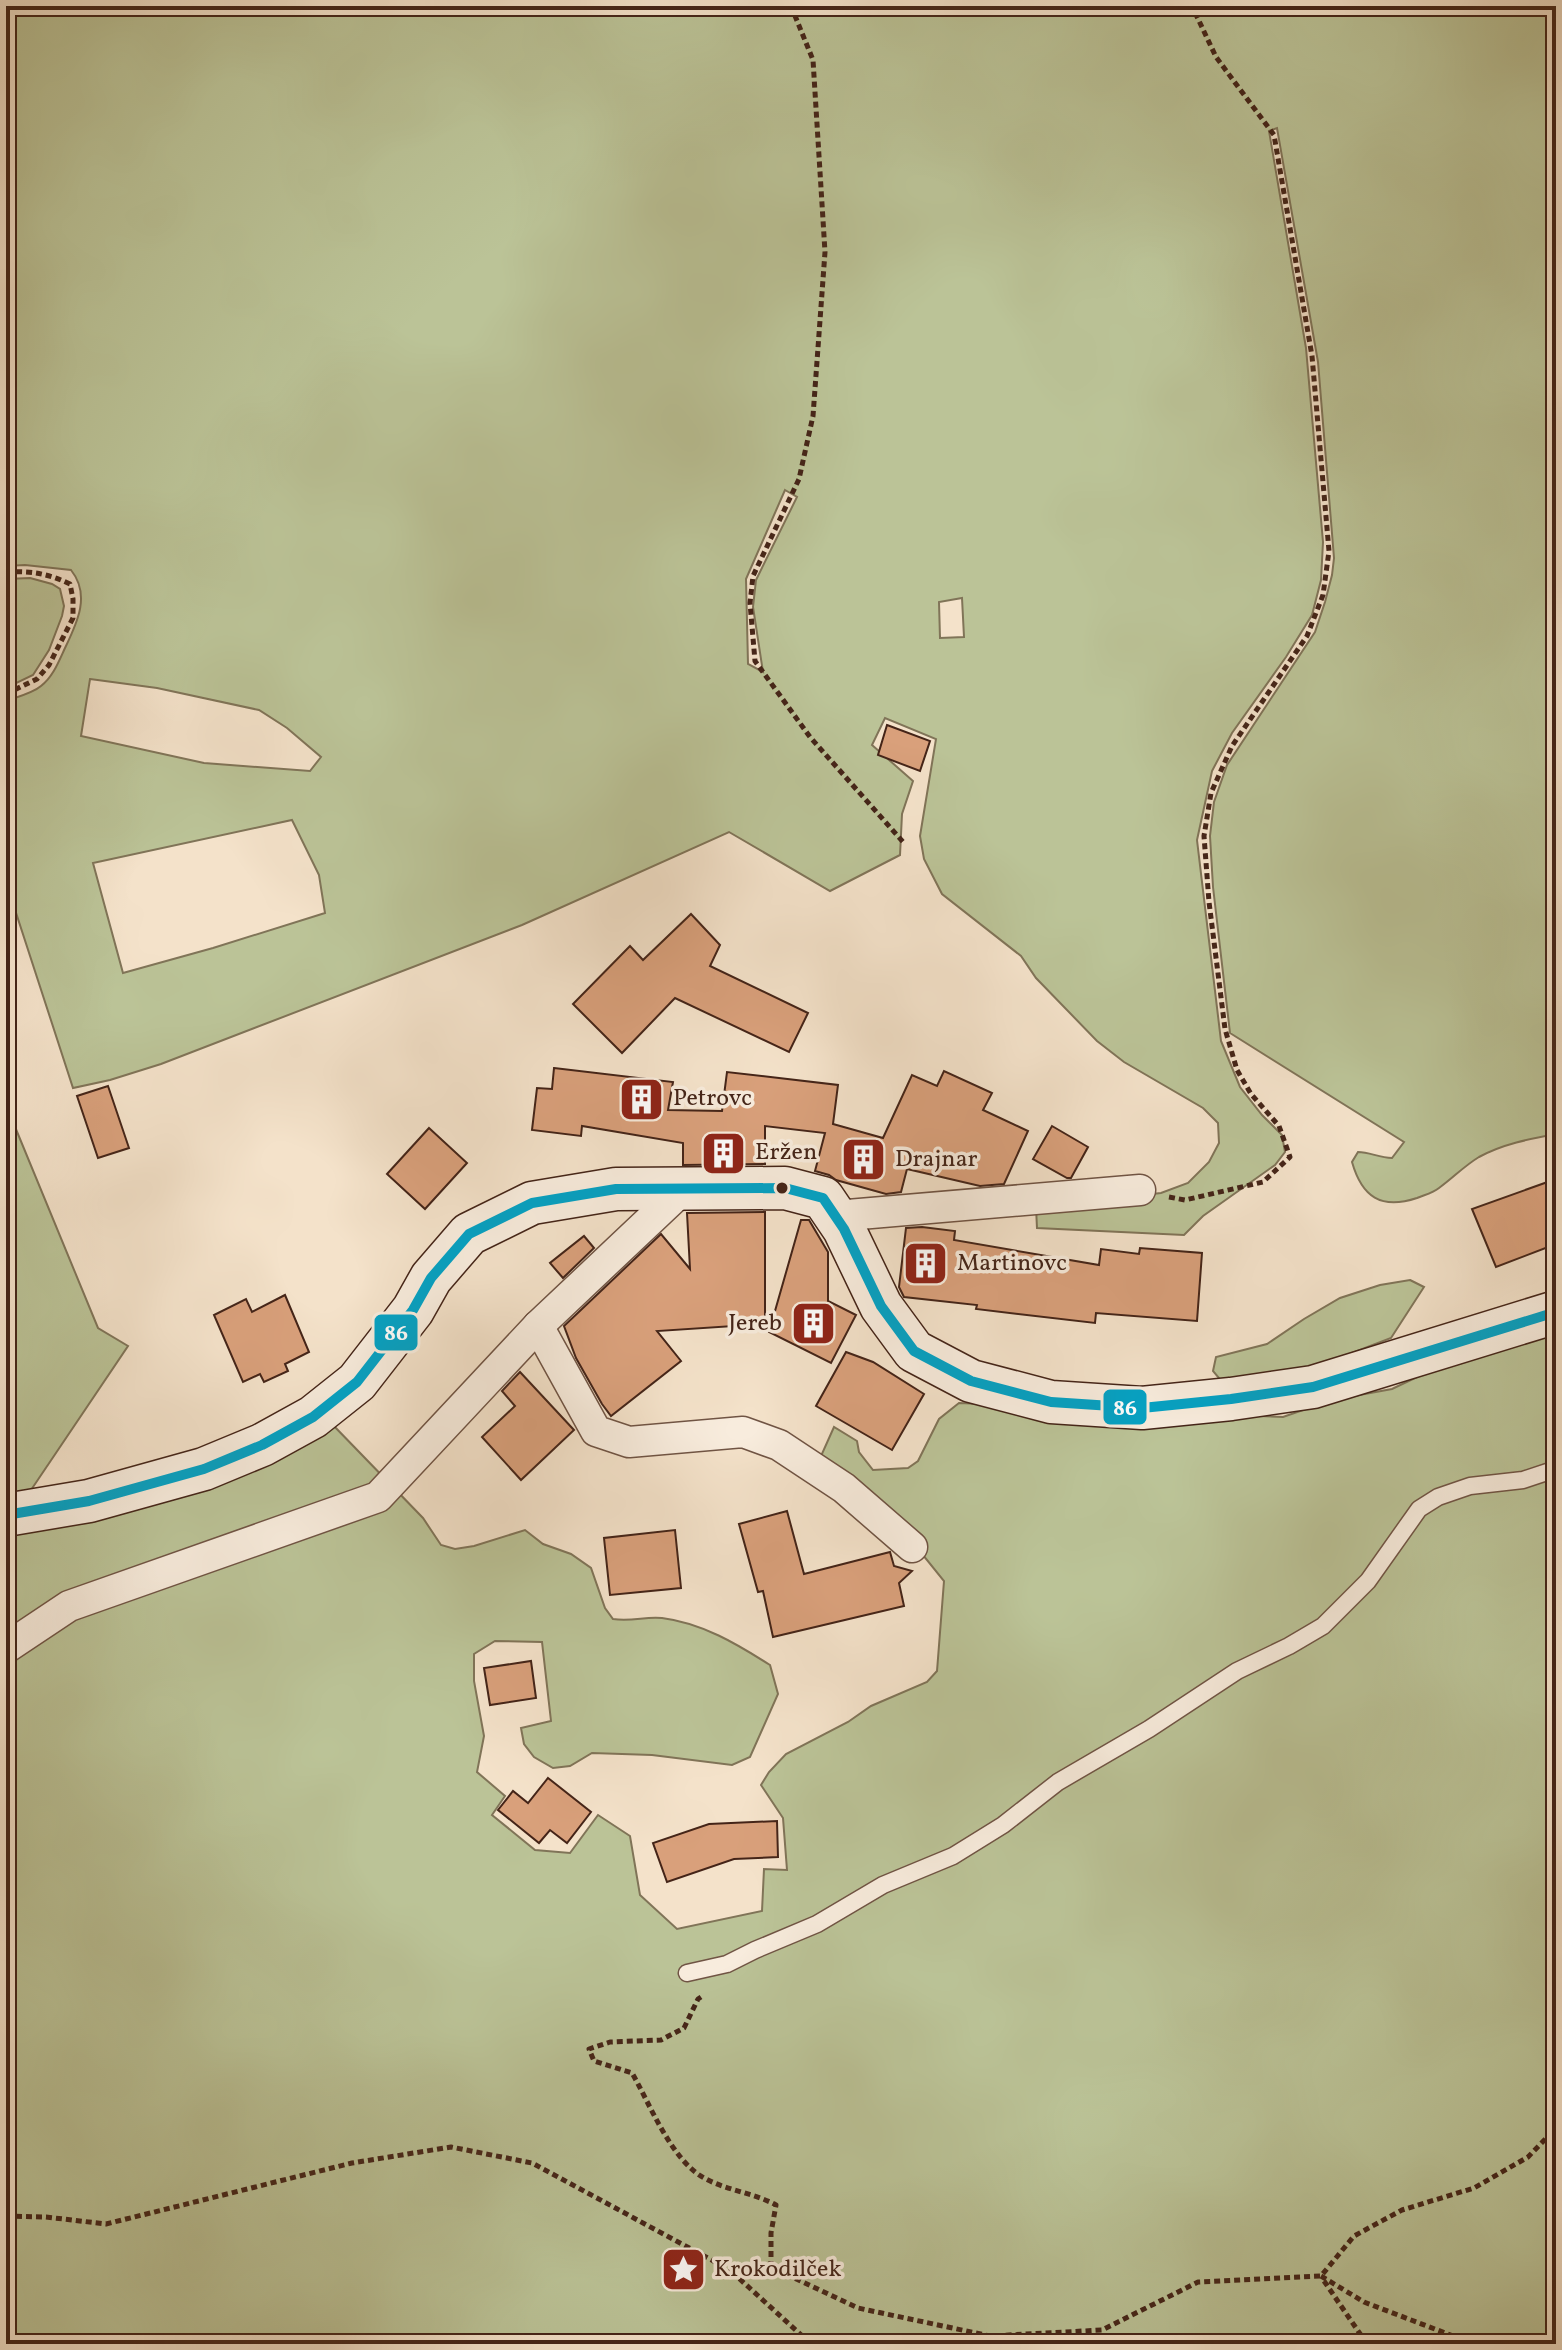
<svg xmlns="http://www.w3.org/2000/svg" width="1562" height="2350" viewBox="0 0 1562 2350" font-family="Vollkorn,serif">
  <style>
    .green { fill: #bbc397; stroke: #807458; stroke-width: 2; fill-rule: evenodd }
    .building { fill: #d9a07b; stroke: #442418; stroke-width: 2 }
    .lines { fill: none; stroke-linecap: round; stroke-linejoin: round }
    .lane-casing { stroke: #705444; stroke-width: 19 }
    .street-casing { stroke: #705444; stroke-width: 33 }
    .secondary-casing { stroke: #442418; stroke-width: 45 }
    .path { stroke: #442418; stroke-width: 5; stroke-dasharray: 6 4; stroke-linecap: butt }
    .lane { stroke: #f8ecdd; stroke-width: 16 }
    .street { stroke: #f8ecdd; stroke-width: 30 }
    .secondary { stroke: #f8ecdd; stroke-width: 42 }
    .bus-1-casing { stroke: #f8ecdd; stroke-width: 16 }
    .bus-1 { stroke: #03a2c5; stroke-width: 10 }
    .bus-dot { fill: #442418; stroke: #f8ecdd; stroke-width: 3 }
    .labels { text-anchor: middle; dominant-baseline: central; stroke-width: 7; stroke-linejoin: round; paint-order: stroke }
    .poi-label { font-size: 24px; fill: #442418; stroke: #f8ecdd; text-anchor: start }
    .line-badge { stroke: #f8ecdd; stroke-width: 3 }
    .badge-label { font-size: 22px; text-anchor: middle; font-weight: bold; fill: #fff }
  </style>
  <rect width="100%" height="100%" fill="#f4e2ca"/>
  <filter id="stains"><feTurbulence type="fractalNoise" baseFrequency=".0025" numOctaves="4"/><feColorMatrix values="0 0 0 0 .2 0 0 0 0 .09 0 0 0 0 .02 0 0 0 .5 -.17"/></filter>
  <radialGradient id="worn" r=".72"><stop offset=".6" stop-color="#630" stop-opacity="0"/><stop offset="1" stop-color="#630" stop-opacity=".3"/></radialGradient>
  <g class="green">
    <path d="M6 6H1556V1134C1529 1139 1503 1144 1479 1157 1464 1166 1453 1178 1439 1188 1433 1193 1424 1195 1417 1198 1381 1210 1362 1197 1352 1162L1358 1152C1370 1152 1379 1158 1392 1158L1404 1142 1230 1033 1213 887 1210 836 1214 802 1227 765 1315 632 1325 602 1332 575 1334 558 1318 362 1277 128 1269 131 1306 348 1323 542 1321 580 1312 615 1286 657 1232 733 1212 771 1197 840 1221 1041 1240 1087 1262 1115 1282 1135 1285 1152 1275 1165 1203 1216 1184 1235 1037 1228 1036 1207 1161 1193 1188 1183 1209 1162 1219 1143 1218 1123 1203 1108 1124 1062 1097 1041 1036 978 1021 956 942 894 924 859 920 836 936 739 885 718 872 745 913 781 902 814 900 855 830 891 729 832 522 925 161 1064 110 1080 73 1088 6 882V701C17 697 33 693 41 686 53 677 59 661 65 648 77 623 91 595 71 570L25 565 6 566ZM785 490 797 497 756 580 753 607 763 672 748 664 746 579ZM962 598 964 637 940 638 939 602ZM90 679 157 688 259 710 287 728 321 757 310 771 204 763 81 736ZM292 820 319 875 325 913 213 948 123 973 93 863Z"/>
    <path d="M30 578 52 584 60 589 64 606 62 616 49 650 33 675 6 688V579Z"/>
    <path d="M6 1105 98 1328 128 1346 31 1490 6 1499Z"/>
    <path d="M1410 1280 1424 1287 1391 1338 1313 1368 1223 1383 1213 1371 1216 1357 1267 1344 1304 1319 1340 1298 1380 1285Z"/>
    <path d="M1556 1328V2344H6V1527L331 1423 423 1518 441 1545 455 1549 474 1546 525 1530 543 1544 571 1554 591 1568 605 1608 613 1619C632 1622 646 1616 662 1618 702 1623 737 1644 770 1665L778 1694 750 1757 732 1765 652 1755 592 1753 570 1766 553 1768 534 1757 524 1744 521 1728 551 1721 542 1642 495 1641 474 1654V1681L484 1736 477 1772 505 1796 492 1815 535 1850 570 1853 598 1815 630 1836 640 1895 677 1929 762 1911 764 1869 787 1870 783 1818 761 1785 769 1772 786 1754 848 1722 871 1706 927 1682 937 1671 944 1581 923 1555 821 1456 834 1427 857 1441 859 1452 873 1470 908 1468 918 1461 939 1419 959 1403 1283 1417 1332 1400 1392 1389 1436 1368Z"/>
  </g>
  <g class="building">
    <path d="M887 725 930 741 920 771 878 755Z"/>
    <path d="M691 914 720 945 710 966 808 1013 789 1052 675 998 622 1053 573 1004 630 946 643 960Z"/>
    <path d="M554 1068 673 1082 668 1110 722 1111 727 1072 838 1085 833 1124 883 1138 912 1075 937 1086 944 1071 992 1093 983 1110 1028 1131 1004 1184 980 1186 907 1169 901 1192 886 1194 836 1180 829 1175 815 1171 825 1133 765 1126V1164L683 1165V1143L582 1126 581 1136 532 1130 537 1088 552 1089Z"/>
    <path d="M108 1086 129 1148 98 1158 77 1096Z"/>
    <path d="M1052 1126 1088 1147 1071 1178H1067L1033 1159Z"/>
    <path d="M429 1128 467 1163 425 1209 387 1174Z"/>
    <path d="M1556 1179V1244L1496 1267 1472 1209Z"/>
    <path d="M765 1212V1324L657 1331 681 1361 611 1416 602 1404 576 1358 564 1326 661 1234 690 1269 687 1213Z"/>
    <path d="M801 1220H809L828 1252V1301L856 1315 831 1363 769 1332Z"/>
    <path d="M922 1227 955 1231 954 1240 1099 1265 1101 1249 1139 1254 1140 1248 1202 1253 1197 1321 1096 1313 1095 1323 976 1309 977 1305 904 1297 899 1287 906 1228Z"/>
    <path d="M584 1236 594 1248 563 1278 550 1263Z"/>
    <path d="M285 1295 309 1352 285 1364 288 1371 264 1382 260 1374 243 1382 214 1315 246 1299 252 1312Z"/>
    <path d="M846 1352 873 1362 924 1394 892 1450 816 1406Z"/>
    <path d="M520 1372 574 1430 521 1480 482 1437 515 1406 502 1391Z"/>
    <path d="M787 1511 804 1574 890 1552 894 1566 912 1571 899 1583 904 1606 773 1637 763 1591 758 1592 739 1524Z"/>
    <path d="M675 1530 681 1588 610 1595 604 1538Z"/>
    <path d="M531 1661 536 1698 490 1705 484 1668Z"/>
    <path d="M548 1778 591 1812 567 1843 550 1830 539 1843 498 1810 513 1791 528 1803Z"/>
    <path d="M777 1821 778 1857 734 1859 667 1882 653 1843 709 1824Z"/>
  </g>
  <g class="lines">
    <defs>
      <path id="lane" d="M687 1973 727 1964 755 1950 817 1924 883 1885 953 1856 1003 1825 1058 1782 1149 1729 1237 1671 1289 1646 1323 1626 1368 1581 1419 1509 1438 1497 1470 1486 1523 1480 1556 1469"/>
      <g id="street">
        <path d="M836 1216 1140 1190"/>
        <path d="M538 1326 596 1431 629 1442 743 1432 779 1445 844 1488 912 1547"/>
        <path d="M6 1648 69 1606 378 1497 538 1326 682 1190"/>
      </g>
      <path id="secondary" d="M6 1515 89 1501 204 1469 262 1445 313 1417 357 1382 413 1310 431 1278 469 1234 532 1203 616 1189 785 1188 823 1198 844 1229 881 1306 914 1351 971 1381 1051 1402 1142 1408 1231 1399 1313 1387 1556 1312"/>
    </defs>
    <use href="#lane" class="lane-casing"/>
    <use href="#street" class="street-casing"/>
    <use href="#secondary" class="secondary-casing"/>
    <g class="path">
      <path d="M791 6 813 60 825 252 813 416 799 479 753 576 750 603 755 661 810 737 904 843"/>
      <path d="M6 572C31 571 47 573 70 584L73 599V618L49 665 37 679 6 694"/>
      <path d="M1169 1197 1185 1200 1263 1182 1290 1157 1279 1126 1251 1094 1237 1070 1225 1029 1209 902 1204 836 1211 793 1232 746 1307 636 1323 595 1329 551 1312 356 1274 135 1216 57 1192 6"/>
      <path d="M701 1997 698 1999 684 2028 661 2040 610 2042 589 2049 594 2061 632 2073C651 2106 672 2162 706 2179 729 2191 754 2193 776 2205L771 2233V2267"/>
      <path d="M6 2216 46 2217 106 2224 352 2163 451 2147 532 2163 732 2271 771 2267 858 2308 990 2336 1102 2330 1198 2282 1321 2276 1354 2236 1402 2210 1474 2188 1528 2157 1556 2128"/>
      <path d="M732 2272 811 2344"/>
      <path d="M1321 2276 1364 2302 1474 2344"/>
      <path d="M1324 2281 1367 2344"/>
    </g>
    <use href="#lane" class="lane"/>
    <use href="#street" class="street"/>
    <use href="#secondary" class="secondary"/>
    <defs>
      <path id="bus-1" d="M6 1515 89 1501 204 1469 262 1445 313 1417 357 1382 413 1310 431 1278 469 1234 532 1203 616 1189 785 1188 823 1198 844 1229 881 1306 914 1351 971 1381 1051 1402 1142 1408 1231 1399 1313 1387 1556 1312"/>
    </defs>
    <use href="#bus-1" class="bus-1-casing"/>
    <use href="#bus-1" class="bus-1"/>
  </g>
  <defs>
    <symbol id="building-square" viewBox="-11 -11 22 22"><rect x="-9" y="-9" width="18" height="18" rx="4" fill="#8f2418" stroke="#f8ecdd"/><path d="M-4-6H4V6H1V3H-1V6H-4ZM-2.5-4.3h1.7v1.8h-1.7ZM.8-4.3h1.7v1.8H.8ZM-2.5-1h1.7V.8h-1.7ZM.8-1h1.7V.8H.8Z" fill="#fff"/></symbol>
    <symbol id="sight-square" viewBox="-11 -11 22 22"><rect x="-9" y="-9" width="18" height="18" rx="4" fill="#8f2418" stroke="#f8ecdd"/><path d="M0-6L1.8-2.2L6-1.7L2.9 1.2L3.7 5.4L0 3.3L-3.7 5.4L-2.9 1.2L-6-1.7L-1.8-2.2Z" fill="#fff"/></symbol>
  </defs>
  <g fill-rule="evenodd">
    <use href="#building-square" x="616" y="1074" width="51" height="51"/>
    <use href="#building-square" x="698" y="1128" width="51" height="51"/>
    <use href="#building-square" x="838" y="1134" width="51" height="51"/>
    <use href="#building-square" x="900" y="1238" width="51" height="51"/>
    <use href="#building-square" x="788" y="1298" width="51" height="51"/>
    <use href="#sight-square" x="658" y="2244" width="51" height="51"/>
  </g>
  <circle class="bus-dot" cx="782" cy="1188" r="7"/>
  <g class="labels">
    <g class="poi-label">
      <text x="673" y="1099">Petrovc</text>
      <text x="755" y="1153">Eržen</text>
      <text x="895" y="1160">Drajnar</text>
      <text x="957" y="1264">Martinovc</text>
      <text x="782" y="1324" text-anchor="end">Jereb</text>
      <text x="714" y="2270">Krokodilček</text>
    </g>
  </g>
  <g class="line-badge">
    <rect x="373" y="1313" width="46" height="39" rx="8" fill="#03a2c5"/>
    <rect x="1102" y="1388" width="46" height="38" rx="8" fill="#03a2c5"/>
  </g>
  <g class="badge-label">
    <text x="396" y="1340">86</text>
    <text x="1125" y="1415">86</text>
  </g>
  <rect width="1562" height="2350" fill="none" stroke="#f4e2ca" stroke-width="32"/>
  <rect x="8" y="8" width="1546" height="2334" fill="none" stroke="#442418" stroke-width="4"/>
  <rect x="16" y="16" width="1530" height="2318" fill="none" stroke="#442418" stroke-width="2"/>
  <rect width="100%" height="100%" filter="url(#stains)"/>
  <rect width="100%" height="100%" fill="url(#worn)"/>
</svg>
